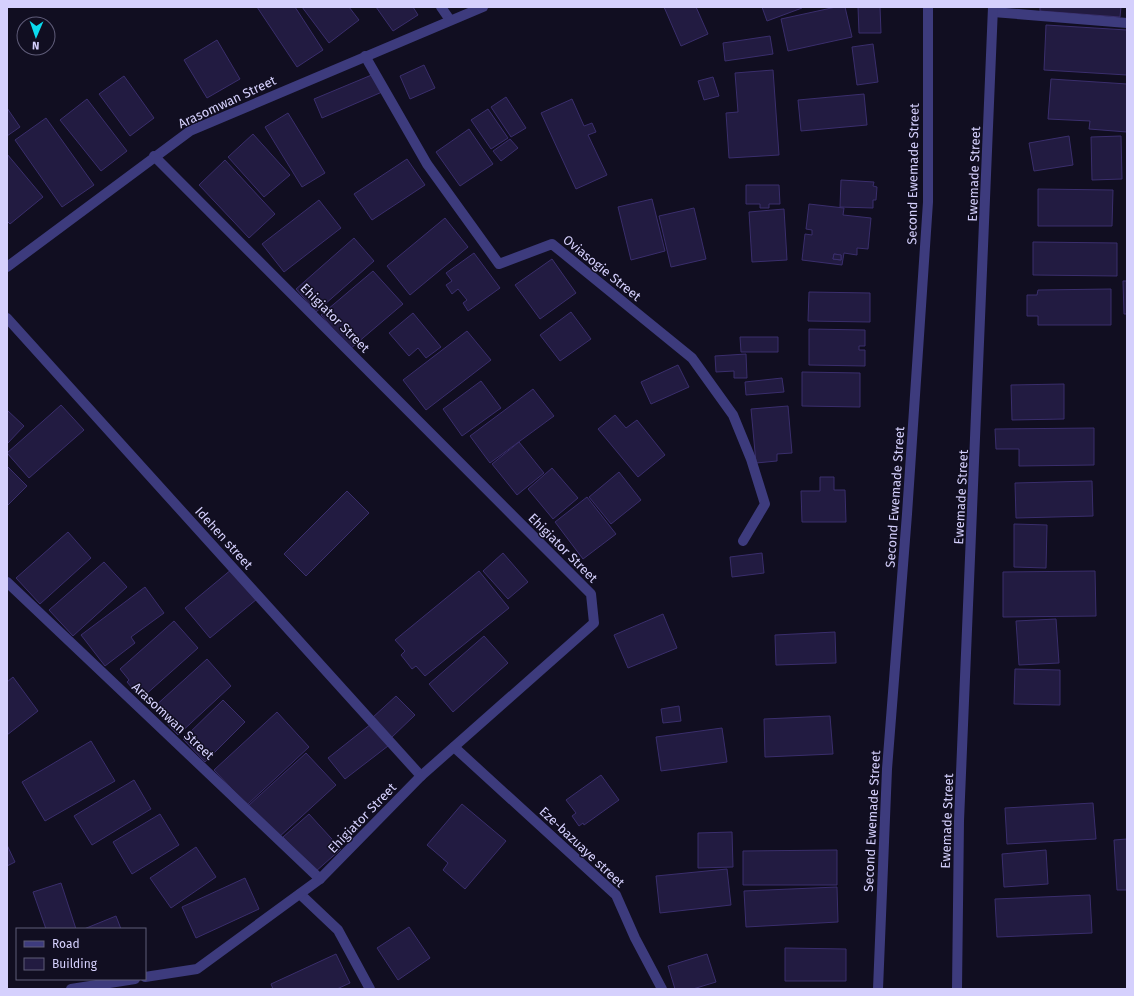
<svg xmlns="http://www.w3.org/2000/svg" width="1134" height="996" viewBox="0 0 1134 996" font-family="'Fira Sans',sans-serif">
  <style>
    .building { fill: #221b41; stroke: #3a2e6c; fill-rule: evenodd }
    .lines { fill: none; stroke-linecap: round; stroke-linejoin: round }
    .minor { stroke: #3d3b7d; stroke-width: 10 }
    .labels { text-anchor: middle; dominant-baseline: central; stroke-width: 3; stroke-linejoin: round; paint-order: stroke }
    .street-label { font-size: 13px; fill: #d5d0fd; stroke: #110e21 }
  </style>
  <rect width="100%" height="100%" fill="#110e21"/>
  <g class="building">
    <path d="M257 7H295L323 50 297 67Z"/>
    <path d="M302 7H349L359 20 329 43Z"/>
    <path d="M376 7H413L418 15 393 31Z"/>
    <path d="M664 7H696L708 34 681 46Z"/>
    <path d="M762 7H801L802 8 767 21Z"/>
    <path d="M836 7H845L852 37 788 51 781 19Z"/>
    <path d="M858 7H880L881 33H859Z"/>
    <path d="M1040 7H1121L1120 17 1040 11Z"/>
    <path d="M1046 25 1127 30V75L1044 70Z"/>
    <path d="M770 36 773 54 725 61 723 43Z"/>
    <path d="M217 40 240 79 207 98 184 60Z"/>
    <path d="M873 44 878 82 857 85 852 47Z"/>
    <path d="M424 65 435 88 410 99 400 76Z"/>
    <path d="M773 70 779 155 729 158 726 113 738 112 735 73Z"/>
    <path d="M374 74 382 92 322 118 314 99Z"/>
    <path d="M124 76 154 118 130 136 99 94Z"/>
    <path d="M713 77 719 96 704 100 698 81Z"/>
    <path d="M1051 79 1127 84V132L1089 129 1090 121 1048 119Z"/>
    <path d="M864 94 867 125 801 131 798 100Z"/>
    <path d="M506 97 526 128 511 137 491 107Z"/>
    <path d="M87 99 127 151 101 171 60 120Z"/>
    <path d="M572 99 584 126 592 123 596 132 588 135 607 175 576 189 541 113Z"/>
    <path d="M7 108 20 127 7 136Z"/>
    <path d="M488 109 508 138 491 149 471 120Z"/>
    <path d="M288 113 325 173 302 187 265 127Z"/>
    <path d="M46 118 94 185 62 207 15 140Z"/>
    <path d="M469 129 493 164 460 186 436 152Z"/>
    <path d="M253 134 290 175 264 197 228 157Z"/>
    <path d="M1069 136 1073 165 1034 171 1029 143Z"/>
    <path d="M1121 136 1122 179 1092 180 1091 137Z"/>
    <path d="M510 139 518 148 501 161 493 151Z"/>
    <path d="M7 154 43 197 10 224 7 221Z"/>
    <path d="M407 159 425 185 372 220 354 194Z"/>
    <path d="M225 160 275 214 249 238 199 185Z"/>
    <path d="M841 180 874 182 873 186 877 187 876 200H873V208L840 207Z"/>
    <path d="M746 185H779L780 204H769V208H760V204H746Z"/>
    <path d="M1038 189 1113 190 1112 226H1038Z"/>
    <path d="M652 199 665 251 631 260 618 207Z"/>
    <path d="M319 200 341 228 284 272 262 244Z"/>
    <path d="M809 204 844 208 843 215 871 218 868 249 857 248V255L844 253 842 265 802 260 805 234 812 235V230L806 229ZM834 254 841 255V260L833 259Z"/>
    <path d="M694 208 706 259 671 267 659 216Z"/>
    <path d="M784 209 787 260 752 262 749 212Z"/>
    <path d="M445 218 468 247 410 295 387 266Z"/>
    <path d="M354 238 374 261 316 312 296 289Z"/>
    <path d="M1033 242 1117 243V276L1033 275Z"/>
    <path d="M474 253 500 288 468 311 463 303 467 300 458 289 452 294 446 285 452 281 446 273Z"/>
    <path d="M834 254 841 255V260L833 259Z"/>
    <path d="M552 259 576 293 540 319 515 285Z"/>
    <path d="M373 271 403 304 350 349 321 315Z"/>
    <path d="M1123 281H1127V314H1124Z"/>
    <path d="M1111 289V325H1038V316H1027V295H1037L1038 290Z"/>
    <path d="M809 292 870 293V322L808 321Z"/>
    <path d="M571 312 591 339 560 361 540 335Z"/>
    <path d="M413 313 441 347 426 358 418 348 409 356 389 333Z"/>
    <path d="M809 329 865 330V346H859V350H865V366L809 365Z"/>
    <path d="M467 331 491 360 426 410 403 380Z"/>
    <path d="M740 337H778V352H741Z"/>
    <path d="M746 354 747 378H734V371L716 372 715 356Z"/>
    <path d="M678 365 689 387 651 404 641 382Z"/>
    <path d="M802 372 860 373V407L802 406Z"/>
    <path d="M782 378 784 392 746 395 745 382Z"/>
    <path d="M481 381 501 408 462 436 443 409Z"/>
    <path d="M1064 384V419L1012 420 1011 385Z"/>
    <path d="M533 389 554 416 490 463 470 436Z"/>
    <path d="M61 405 84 430 29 478 7 453Z"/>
    <path d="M788 406 792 453 777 454V461L756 463 751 409Z"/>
    <path d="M7 410 24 426 7 444Z"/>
    <path d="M615 415 626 428 637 420 665 455 638 477 598 429Z"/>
    <path d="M1094 428V465L1019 466V449H996L995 429Z"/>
    <path d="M519 442 544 473 517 495 492 464Z"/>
    <path d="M7 466 27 486 7 506Z"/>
    <path d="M552 468 578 498 553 519 528 489Z"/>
    <path d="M619 472 641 500 611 524 589 497Z"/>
    <path d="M820 477H834V490H845L846 522H802L801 491H820Z"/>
    <path d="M1092 481 1093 516 1016 518 1015 483Z"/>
    <path d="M347 491 369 513 306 576 284 554Z"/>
    <path d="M587 497 616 534 583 559 555 522Z"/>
    <path d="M1014 524 1047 525 1046 568 1014 567Z"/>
    <path d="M68 532 91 558 40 604 16 578Z"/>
    <path d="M503 553 528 582 508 599 483 571Z"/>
    <path d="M762 553 764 573 732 577 730 557Z"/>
    <path d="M104 562 127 587 73 636 49 610Z"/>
    <path d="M232 569 257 599 210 638 185 608Z"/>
    <path d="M479 571 509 608 425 676 416 666 412 669 401 655 405 651 395 640Z"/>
    <path d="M1095 571 1096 616 1003 617V572Z"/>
    <path d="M145 587 164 613 131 637 135 643 105 666 81 635Z"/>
    <path d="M663 614 677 648 628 668 614 635Z"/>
    <path d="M1056 619 1059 663 1019 665 1016 621Z"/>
    <path d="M174 621 198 648 144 696 142 693 139 696 127 682 129 680 120 669Z"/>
    <path d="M835 632 836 663 776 665 775 635Z"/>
    <path d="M484 636 508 663 453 712 429 684Z"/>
    <path d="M207 659 231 686 178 735 153 708Z"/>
    <path d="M1015 669 1060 670V705L1014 704Z"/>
    <path d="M13 677 38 711 7 735V682Z"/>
    <path d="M396 696 415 715 391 738 372 718Z"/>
    <path d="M223 700 245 722 205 762 183 739Z"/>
    <path d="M679 706 681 721 663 723 661 709Z"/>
    <path d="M277 712 309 747 247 805 214 770Z"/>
    <path d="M830 716 833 754 765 757 764 719Z"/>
    <path d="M371 724 388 746 345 779 328 758Z"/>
    <path d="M722 728 727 762 661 771 656 737Z"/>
    <path d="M91 741 115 781 45 821 22 782Z"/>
    <path d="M306 753 336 785 278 838 248 806Z"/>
    <path d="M601 775 619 800 584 825 583 823 579 826 572 816 576 813 566 800Z"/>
    <path d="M134 780 151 809 92 845 74 816Z"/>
    <path d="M1093 803 1096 839 1007 844 1005 808Z"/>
    <path d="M462 804 506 841 465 889 443 870 448 863 427 845Z"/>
    <path d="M160 814 179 845 132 874 113 842Z"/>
    <path d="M309 814 341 849 315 872 283 837Z"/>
    <path d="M732 832 733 867 698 868V833Z"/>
    <path d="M1127 839V890H1117L1114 840Z"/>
    <path d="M7 845 15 862 7 866Z"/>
    <path d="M196 847 216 877 171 908 150 878Z"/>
    <path d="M837 850V885H743V851Z"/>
    <path d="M1046 850 1048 884 1004 887 1002 854Z"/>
    <path d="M727 869 731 905 660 913 656 876Z"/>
    <path d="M245 878 259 909 196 938 182 907Z"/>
    <path d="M61 883 76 929H46L33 892Z"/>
    <path d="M837 887 838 922 746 927 744 891Z"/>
    <path d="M1090 895 1092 933 997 937 995 899Z"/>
    <path d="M116 916 121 929H84Z"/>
    <path d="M409 927 430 958 398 980 377 948Z"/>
    <path d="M785 948 846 949V981H785Z"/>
    <path d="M336 954 350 983 337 989H273L271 984Z"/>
    <path d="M707 954 716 982 693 989H675L668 966Z"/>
  </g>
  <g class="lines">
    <g class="minor">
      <path d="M441 7 450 20"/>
      <path d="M993 12 1127 23"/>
      <path d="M365 56 427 164 499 264 552 244 692 358 733 415 751 459 765 504 743 541"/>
      <path d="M7 267 190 131 483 7"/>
      <path d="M7 318 421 776"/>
      <path d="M7 582 320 879"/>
      <path d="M454 747 616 895 635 938 662 989"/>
      <path d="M300 894 338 930 370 989"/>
      <path d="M145 977 197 969 320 879 421 776 594 623 591 594 154 156"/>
      <path d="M71 989 135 979"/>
      <path d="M878 989 887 769 907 514 928 202V7"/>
      <path d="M957 989 959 821 993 7"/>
    </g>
  </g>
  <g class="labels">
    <g class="street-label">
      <text transform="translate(227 102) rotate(-25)">Arasomwan Street</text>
      <text transform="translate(913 174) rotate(-89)">Second Ewemade Street</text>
      <text transform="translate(974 174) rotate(-88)">Ewemade Street</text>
      <text transform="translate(602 268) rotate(39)">Oviasogie Street</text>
      <text transform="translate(335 318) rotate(45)">Ehigiator Street</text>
      <text transform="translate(895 497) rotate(-86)">Second Ewemade Street</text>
      <text transform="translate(961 497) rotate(-87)">Ewemade Street</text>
      <text transform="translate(224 538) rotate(48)">Idehen street</text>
      <text transform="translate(563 548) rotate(45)">Ehigiator Street</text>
      <text transform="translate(173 721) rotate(43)">Arasomwan Street</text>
      <text transform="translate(362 818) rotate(-46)">Ehigiator Street</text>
      <text transform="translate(872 821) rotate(-87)">Second Ewemade Street</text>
      <text transform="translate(947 821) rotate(-88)">Ewemade Street</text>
      <text transform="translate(582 847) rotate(43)">Eze-bazuaye street</text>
    </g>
  </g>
  <rect width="1134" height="996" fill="none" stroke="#d5d0fd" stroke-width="16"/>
  <rect x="16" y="928" width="130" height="52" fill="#110e21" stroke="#5f5c79"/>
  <rect x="24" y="941" width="20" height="6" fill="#3d3b7d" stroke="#5f5c79"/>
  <text x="52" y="948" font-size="12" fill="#d5d0fd">Road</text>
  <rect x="24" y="958" width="20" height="12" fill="#221b41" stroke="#5f5c79"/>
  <text x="52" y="968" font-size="12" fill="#d5d0fd">Building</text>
  <g transform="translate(36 36) rotate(182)"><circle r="19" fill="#110e21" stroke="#5f5c79"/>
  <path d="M0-3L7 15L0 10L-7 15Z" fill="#0bdaee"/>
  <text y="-6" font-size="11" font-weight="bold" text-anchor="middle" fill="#d5d0fd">N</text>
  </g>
</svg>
